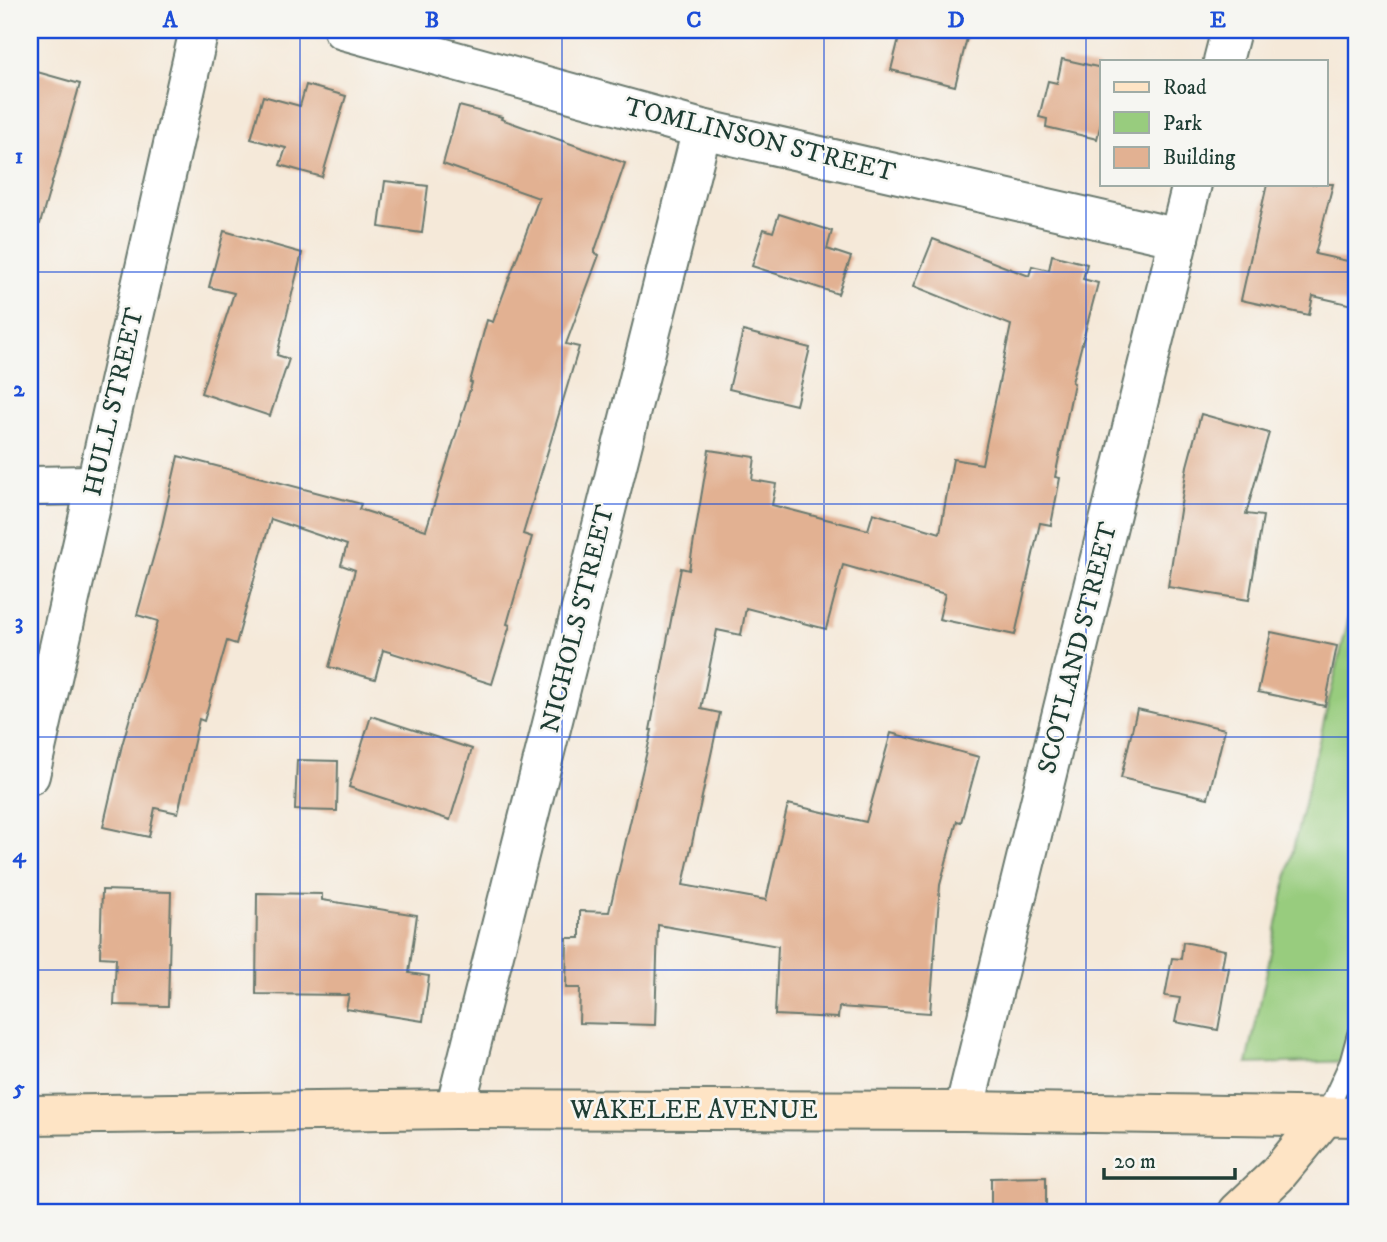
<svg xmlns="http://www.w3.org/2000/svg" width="1387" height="1242" viewBox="0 0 1387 1242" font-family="'IM FELL DW Pica',serif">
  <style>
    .green { fill: #98cc7e; stroke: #5c8459; stroke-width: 2 }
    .building { fill: #e2b192 }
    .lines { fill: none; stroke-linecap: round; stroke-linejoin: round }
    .lane-casing { stroke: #6a796e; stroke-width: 23 }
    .street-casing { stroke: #6a796e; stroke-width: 42 }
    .secondary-casing { stroke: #6a796e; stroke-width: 42 }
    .lane { stroke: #fff; stroke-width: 19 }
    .street { stroke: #fff; stroke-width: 38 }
    .secondary { stroke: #fee4c5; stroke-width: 38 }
    .grid { fill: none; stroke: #1d4ed8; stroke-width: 2; stroke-opacity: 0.55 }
    .labels { text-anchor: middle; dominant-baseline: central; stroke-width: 5; stroke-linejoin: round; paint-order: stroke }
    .street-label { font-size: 26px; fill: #1f3d34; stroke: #f6f6f2 }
    .neatline { fill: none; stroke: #1d4ed8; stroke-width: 2.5 }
    .grid-label { font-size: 23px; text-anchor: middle; font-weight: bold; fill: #1d4ed8 }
  </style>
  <rect width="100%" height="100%" fill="#f6f6f2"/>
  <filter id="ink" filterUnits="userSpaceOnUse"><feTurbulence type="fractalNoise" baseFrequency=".0143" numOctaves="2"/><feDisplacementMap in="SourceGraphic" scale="14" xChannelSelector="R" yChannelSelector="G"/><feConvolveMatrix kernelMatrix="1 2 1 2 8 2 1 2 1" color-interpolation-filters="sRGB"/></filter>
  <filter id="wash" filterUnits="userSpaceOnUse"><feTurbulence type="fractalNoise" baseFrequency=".00686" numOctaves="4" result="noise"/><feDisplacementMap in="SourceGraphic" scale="28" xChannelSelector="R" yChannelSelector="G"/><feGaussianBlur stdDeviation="1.57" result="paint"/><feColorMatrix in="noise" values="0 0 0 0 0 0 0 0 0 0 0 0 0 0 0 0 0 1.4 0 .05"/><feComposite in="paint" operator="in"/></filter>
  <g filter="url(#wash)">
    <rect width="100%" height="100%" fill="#f5e9d9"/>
    <path class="green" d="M1357 584V1061L1247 1064 1294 845Z"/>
    <g id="blocks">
      <g class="building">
        <path d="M901 30H969L955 86 891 70Z"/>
        <path d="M1062 59 1102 68V119L1097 139 1046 127 1047 119 1039 117 1048 81 1057 83Z"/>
        <path d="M30 70 80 84 40 224 30 223Z"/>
        <path d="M306 85 346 96 322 177 280 165 286 148 251 139 263 96 300 106Z"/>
        <path d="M459 106 502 117 501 119 625 163 594 253 599 255 566 344 579 347 523 534 532 537 507 624 510 625 492 684 383 650 375 679 329 667 355 570 341 565 347 545 271 519 236 644 227 641 204 721 199 719 178 813 155 808 149 837 103 827 122 745 158 621 137 615 161 530 178 456 361 504 359 509 426 530 472 383 470 382 487 320 493 322 539 198 443 164Z"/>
        <path d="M385 181 428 186 422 233 379 227Z"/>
        <path d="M1267 184H1333L1315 254 1357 263V306L1313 296 1309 315 1241 300Z"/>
        <path d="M779 214 832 231 827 249 851 257 838 294 752 266 764 229 773 232Z"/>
        <path d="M224 231 302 253 277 355 289 359 270 416 201 393 234 293 209 287Z"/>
        <path d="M933 239 1029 276 1032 266 1049 270 1052 255 1087 264 1083 279 1098 283 1072 382 1074 383 1055 477 1060 478 1051 525 1040 523 1015 635 939 619 945 594 843 565 826 629 746 608 741 635 717 630 701 709 720 713 683 885 766 900 788 804 866 822 891 733 979 757 961 822 957 821 940 885 930 1013 839 1007 838 1018 775 1015 778 946 658 925 655 1025 579 1023 580 988H566L567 938H580V911L609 912 652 730H650L681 568 689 570 709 450 755 457 752 480 776 484 772 505 868 530 873 513 940 533 953 459 982 464 1011 325 914 286Z"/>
        <path d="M743 331 810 348 796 405 729 389Z"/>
        <path d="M1201 414 1269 433 1246 514 1263 516 1249 600 1168 587 1187 466Z"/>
        <path d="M1271 632 1337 646 1325 706 1258 692Z"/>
        <path d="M1137 709 1225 729 1208 798 1121 778Z"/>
        <path d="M371 716 472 749 450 820 349 787Z"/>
        <path d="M297 760 338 761 337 811 295 810Z"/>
        <path d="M102 890 171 892 168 1006 114 1005 116 958 100 957Z"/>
        <path d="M257 893 322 894V900L417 915 409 973 429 976 423 1021 346 1009 349 995 256 994Z"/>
        <path d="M1183 942 1225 950 1222 967 1229 968 1218 1030 1175 1022 1180 998 1165 996 1172 958 1181 959Z"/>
        <path d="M1046 1177V1212H991V1178Z"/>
      </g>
    </g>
  </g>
  <g filter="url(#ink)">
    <use href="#blocks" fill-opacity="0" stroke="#6a796e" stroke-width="2"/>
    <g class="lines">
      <defs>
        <path id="lane" d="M1324 1118 1350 1062 1357 1036"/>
        <g id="street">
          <path d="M343 30 702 129 1179 238"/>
          <path d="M1223 61 1231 30"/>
          <path d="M30 486 95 485"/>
          <path d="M30 775 199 30"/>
          <path d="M455 1109 702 129"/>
          <path d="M964 1111 1192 184"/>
        </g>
        <g id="secondary">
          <path d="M30 1115 455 1109 964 1111 1357 1117"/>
          <path d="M1238 1212 1277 1175 1324 1118"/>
        </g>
      </defs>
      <use href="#lane" class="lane-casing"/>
      <use href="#street" class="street-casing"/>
      <use href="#secondary" class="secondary-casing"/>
      <use href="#lane" class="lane"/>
      <use href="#street" class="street"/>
      <use href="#secondary" class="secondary"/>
    </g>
  </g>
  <path class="grid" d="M300 30V1212M562 30V1212M824 30V1212M1086 30V1212M30 272H1357M30 504H1357M30 737H1357M30 970H1357"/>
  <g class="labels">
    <g class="street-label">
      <text transform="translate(760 140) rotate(14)">TOMLINSON STREET</text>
      <text transform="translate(114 402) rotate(-77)">HULL STREET</text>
      <text transform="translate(578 619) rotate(-76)">NICHOLS STREET</text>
      <text transform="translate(1078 648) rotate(-76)">SCOTLAND STREET</text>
      <text x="694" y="1110">WAKELEE AVENUE</text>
    </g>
  </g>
  <rect width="1387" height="1242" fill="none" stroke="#f6f6f2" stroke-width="77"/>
  <rect x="1100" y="60" width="228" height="126" fill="#f6f6f2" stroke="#a0aca6" stroke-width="2"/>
  <rect x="1114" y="82" width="35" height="10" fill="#fee4c5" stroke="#a0aca6" stroke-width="2"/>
  <text x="1163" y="94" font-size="21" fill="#1f3d34">Road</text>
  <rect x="1114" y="112" width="35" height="21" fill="#98cc7e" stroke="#a0aca6" stroke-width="2"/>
  <text x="1163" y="130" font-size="21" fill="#1f3d34">Park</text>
  <rect x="1114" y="147" width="35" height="21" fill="#e2b192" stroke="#a0aca6" stroke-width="2"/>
  <text x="1163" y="164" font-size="21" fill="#1f3d34">Building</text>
  <path d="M1104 1168v10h131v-10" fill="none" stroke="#1f3d34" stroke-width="3.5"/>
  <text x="1114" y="1168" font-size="21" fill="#1f3d34" stroke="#f6f6f2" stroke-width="5" paint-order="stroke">20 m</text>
  <rect x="38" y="38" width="1310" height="1166" class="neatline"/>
  <g class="grid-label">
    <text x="170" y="27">A</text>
    <text x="432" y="27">B</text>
    <text x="694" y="27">C</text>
    <text x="956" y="27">D</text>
    <text x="1218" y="27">E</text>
    <text x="19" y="163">1</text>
    <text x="19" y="396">2</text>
    <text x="19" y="629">3</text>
    <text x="19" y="862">4</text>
    <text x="19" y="1095">5</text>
  </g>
</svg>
